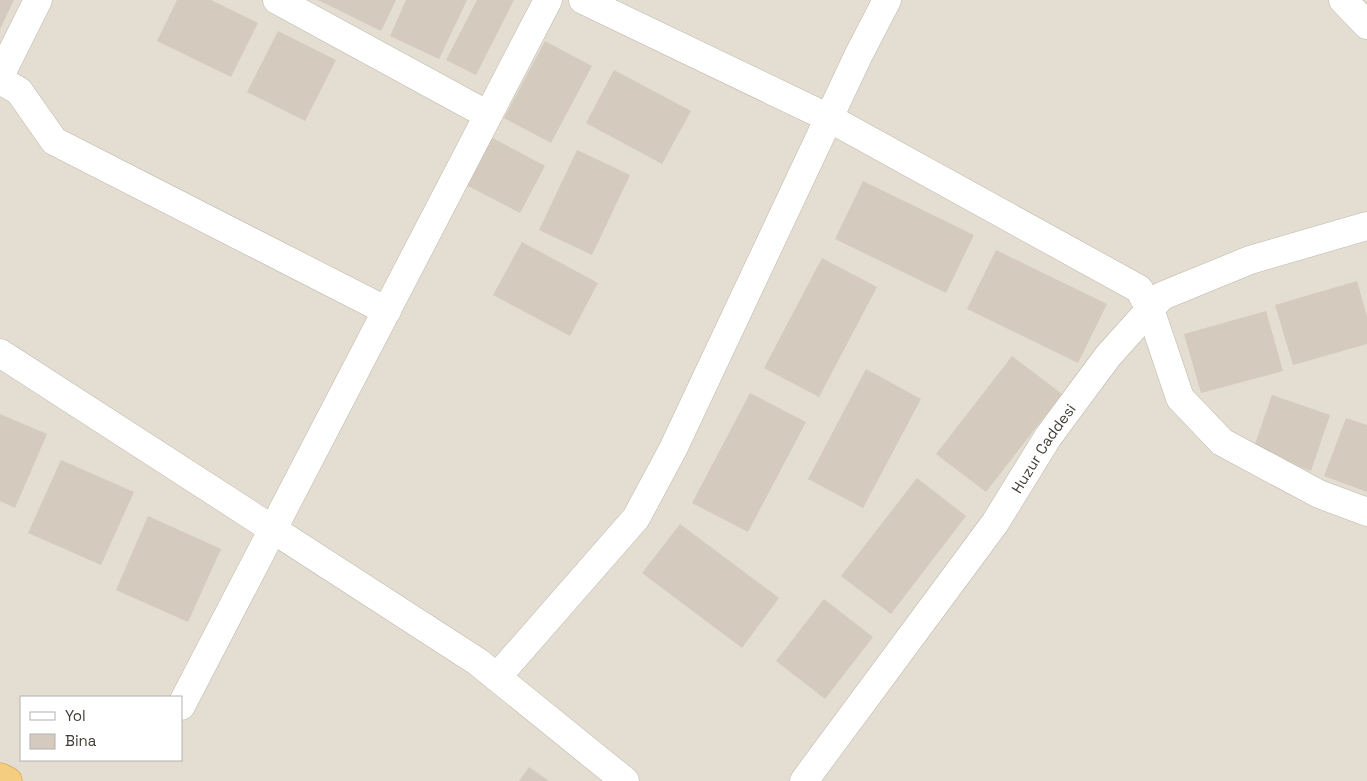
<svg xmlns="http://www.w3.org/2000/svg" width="1367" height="781" viewBox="0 0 1367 781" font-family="'Space Grotesk',sans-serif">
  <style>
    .residential { fill: #e4ded2; fill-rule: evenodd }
    .building { fill: #d4cabd }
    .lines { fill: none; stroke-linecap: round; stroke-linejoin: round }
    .minor-casing { stroke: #beb6aa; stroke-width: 29 }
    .tertiary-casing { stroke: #beb6aa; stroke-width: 29 }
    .trunk-casing { stroke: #d1963d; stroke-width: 29 }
    .minor { stroke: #fff; stroke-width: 28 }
    .tertiary { stroke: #fff; stroke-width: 28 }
    .trunk { stroke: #f4cd81; stroke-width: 28 }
    .labels { text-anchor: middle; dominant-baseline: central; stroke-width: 5; stroke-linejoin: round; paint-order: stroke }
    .street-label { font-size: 15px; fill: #423c34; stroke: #fff }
  </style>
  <rect width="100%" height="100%" fill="#f0ece3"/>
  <path class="residential" d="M0 0H1367V781H0ZM21 697H181V760H21Z"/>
  <g class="building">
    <path d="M0 0H14L0 29Z"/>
    <path d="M177 0H211L258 23 231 77 157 41Z"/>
    <path d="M318 0H396L381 31Z"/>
    <path d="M406 0H467L439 59 390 36Z"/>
    <path d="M477 0H514L476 75 446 60Z"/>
    <path d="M278 31 336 60 305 121 247 92Z"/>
    <path d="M545 41 592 66 551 143 504 118Z"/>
    <path d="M614 70 691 111 662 164 586 123Z"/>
    <path d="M491 137 545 166 520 213 466 185Z"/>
    <path d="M577 150 630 175 592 255 539 230Z"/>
    <path d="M863 181 974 235 946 293 835 239Z"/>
    <path d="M522 242 598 283 570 336 493 295Z"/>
    <path d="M996 250 1107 304 1078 363 967 309Z"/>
    <path d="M822 258 877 287 819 397 764 368Z"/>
    <path d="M1357 281 1367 317V344L1293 365 1275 305Z"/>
    <path d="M1266 311 1283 371 1201 393 1184 334Z"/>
    <path d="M1012 356 1062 394 986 492 936 454Z"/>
    <path d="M866 369 921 399 863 508 808 479Z"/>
    <path d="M750 393 806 422 748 532 692 503Z"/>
    <path d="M1272 395 1330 415 1311 471 1253 450Z"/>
    <path d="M0 414 47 434 15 508 0 501Z"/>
    <path d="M1346 418 1367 425V492L1324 476Z"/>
    <path d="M61 460 134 492 101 565 28 533Z"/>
    <path d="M917 478 966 516 891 614 841 576Z"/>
    <path d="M148 516 221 549 188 622 116 590Z"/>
    <path d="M680 524 779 598 742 648 642 573Z"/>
    <path d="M824 599 873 637 825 699 776 661Z"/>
    <path d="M529 767 549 781H519Z"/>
  </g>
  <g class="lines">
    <defs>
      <g id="minor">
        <path d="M277 0 488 115"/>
        <path d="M583 0 829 118 1139 289 1150 309 1180 398 1222 442 1319 494 1367 512"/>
        <path d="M1343 0 1367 25"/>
        <path d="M0 76 38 0"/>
        <path d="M0 80 19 91 54 141 387 311"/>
        <path d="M0 353 478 662 625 781"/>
        <path d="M497 677 636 518 673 449 859 54 887 0"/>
        <path d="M181 706 548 0"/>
      </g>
      <g id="tertiary">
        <path id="s1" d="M804 781 995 523 1048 437 1108 356 1162 296 1250 260 1367 226"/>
      </g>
      <path id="trunk" d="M0 777 8 781"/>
    </defs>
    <use href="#minor" class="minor-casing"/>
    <use href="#tertiary" class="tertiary-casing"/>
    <use href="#trunk" class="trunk-casing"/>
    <use href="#minor" class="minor"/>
    <use href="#tertiary" class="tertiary"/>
    <use href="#trunk" class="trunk"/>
  </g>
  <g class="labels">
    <g class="street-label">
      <text stroke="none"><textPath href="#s1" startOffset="410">Huzur Caddesi</textPath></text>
    </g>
  </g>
  <rect x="20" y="696" width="162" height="65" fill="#ffffff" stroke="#b3b1ae"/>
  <rect x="30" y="712" width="25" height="8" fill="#ffffff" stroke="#b3b1ae"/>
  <text x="65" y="721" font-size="15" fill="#423c34">Yol</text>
  <rect x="30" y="734" width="25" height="15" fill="#d4cabd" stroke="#b3b1ae"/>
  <text x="65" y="746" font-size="15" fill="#423c34">Bina</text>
</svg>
